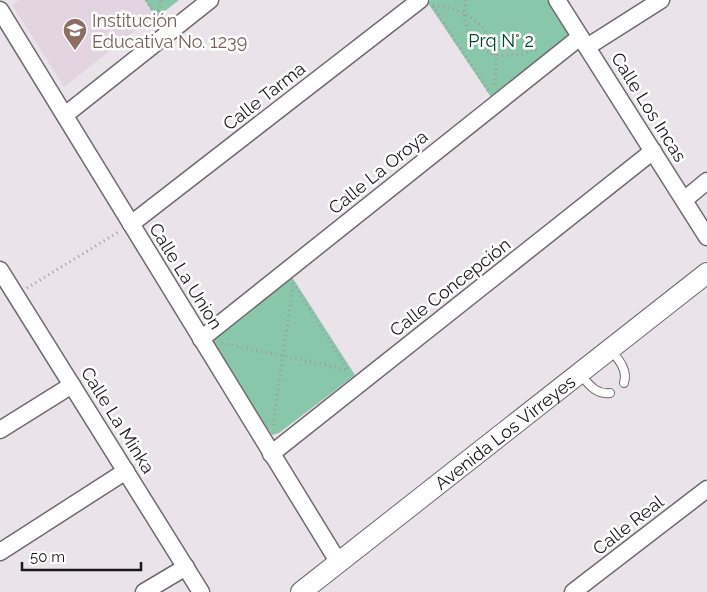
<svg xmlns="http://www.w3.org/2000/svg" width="707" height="592" viewBox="0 0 707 592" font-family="Raleway,sans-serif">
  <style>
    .built { fill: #e2d5e1 }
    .green { fill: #88c7a9 }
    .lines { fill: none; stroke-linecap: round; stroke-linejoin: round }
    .service-casing { stroke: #706a70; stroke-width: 10 }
    .minor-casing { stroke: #706a70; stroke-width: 19 }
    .tertiary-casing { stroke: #706a70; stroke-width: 22 }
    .path { stroke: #9f999e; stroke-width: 3; stroke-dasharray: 1 4; stroke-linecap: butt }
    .service { stroke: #fff; stroke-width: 8 }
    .minor { stroke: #fff; stroke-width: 16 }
    .tertiary { stroke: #fff; stroke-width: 20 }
    .labels { text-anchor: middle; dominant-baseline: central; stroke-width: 5; stroke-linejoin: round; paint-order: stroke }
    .education-label { font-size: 18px; fill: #785e54; stroke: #fff; text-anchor: start }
    .park-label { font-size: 18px; fill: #02432d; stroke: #fff }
    .street-label { font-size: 18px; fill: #1b181a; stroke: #fff }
  </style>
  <rect width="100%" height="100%" fill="#eae3ea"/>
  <path class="built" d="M20 0H145L155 15 64 87 12 5Z"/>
  <g class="green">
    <path d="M145 0H179L156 18Z"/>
    <path d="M431 0H548L571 36 493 100 428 3Z"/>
    <path d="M292 277 355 375 279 433 272 435 213 347V338Z"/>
  </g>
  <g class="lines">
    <defs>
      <g id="service">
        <path d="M611 350C619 360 628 370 624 383"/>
        <path d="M579 373C588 383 595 395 610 393"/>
      </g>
      <g id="minor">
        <path d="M557 0 707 237"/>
        <path d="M0 10 339 563"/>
        <path d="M587 47 661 0"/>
        <path d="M65 115 210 0"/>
        <path d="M684 200 707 181"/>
        <path d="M131 224 420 0"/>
        <path d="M0 270 201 592"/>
        <path d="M201 339 580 37"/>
        <path d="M0 430 72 385"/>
        <path d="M271 454 653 151"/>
        <path d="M0 552 126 471"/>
        <path d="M144 592 186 567"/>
        <path d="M573 592 707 489"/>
      </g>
      <g id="tertiary">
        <path id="s1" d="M301 592 707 273"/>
      </g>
    </defs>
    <use href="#service" class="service-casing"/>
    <use href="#minor" class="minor-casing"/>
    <use href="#tertiary" class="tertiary-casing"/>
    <g class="path">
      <path d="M146 0 156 16"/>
      <path d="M466 0C456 43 497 69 534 49L538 51"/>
      <path d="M433 6C476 7 507 42 493 86"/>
      <path d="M433 6 489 92"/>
      <path d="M157 16 162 0"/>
      <path d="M293 283 348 370"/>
      <path d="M27 288 120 231"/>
      <path d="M222 343 348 370"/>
      <path d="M273 425 293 286"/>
    </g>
    <use href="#service" class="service"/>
    <use href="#minor" class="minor"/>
    <use href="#tertiary" class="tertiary"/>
  </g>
  <defs>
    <symbol id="school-pin" viewBox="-11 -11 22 30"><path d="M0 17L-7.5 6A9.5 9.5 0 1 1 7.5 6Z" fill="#8d6e63" stroke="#fff"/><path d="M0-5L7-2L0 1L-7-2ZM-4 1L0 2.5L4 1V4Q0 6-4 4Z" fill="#fff"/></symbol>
  </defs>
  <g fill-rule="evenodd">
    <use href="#school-pin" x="61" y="16" width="28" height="38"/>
  </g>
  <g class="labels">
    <g class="education-label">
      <text x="92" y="20">Institución<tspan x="92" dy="21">Educativa No. 1239</tspan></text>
    </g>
    <g class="park-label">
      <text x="501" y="40">Prq N° 2</text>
    </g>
    <g class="street-label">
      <text transform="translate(264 96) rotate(-38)">Calle Tarma</text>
      <text transform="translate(649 107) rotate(58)">Calle Los Incas</text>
      <text transform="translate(378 172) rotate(-39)">Calle La Oroya</text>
      <text transform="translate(186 276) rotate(58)">Calle La Union</text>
      <text transform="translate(450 287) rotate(-38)">Calle Concepción</text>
      <text transform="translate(118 420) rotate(58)">Calle La Minka</text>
      <text stroke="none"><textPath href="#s1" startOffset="259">Avenida Los Virreyes</textPath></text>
      <text transform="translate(628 525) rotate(-38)">Calle Real</text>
    </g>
  </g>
  <path d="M22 562v8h119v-8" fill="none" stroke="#1b181a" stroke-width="2.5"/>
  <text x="30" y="562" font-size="15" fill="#1b181a" stroke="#ffffff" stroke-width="4" paint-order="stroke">50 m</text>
</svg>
